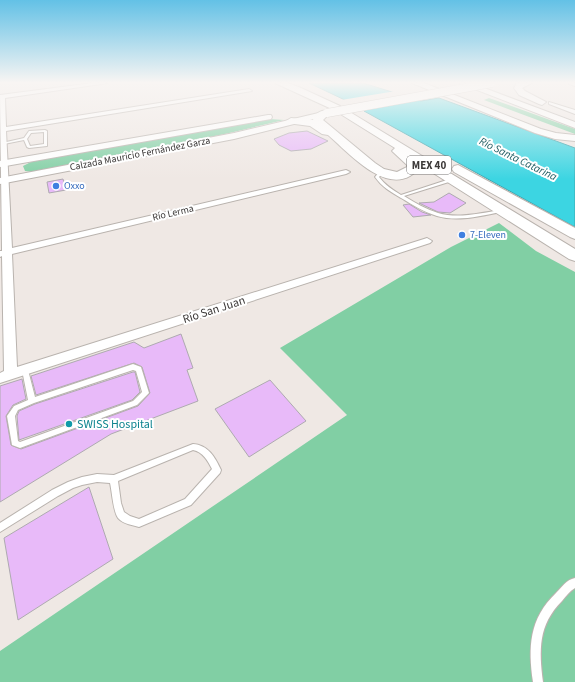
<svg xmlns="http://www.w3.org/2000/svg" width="575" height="682" viewBox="0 0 575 682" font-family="'Source Sans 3',sans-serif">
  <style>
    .green { fill: #81cfa4 }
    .water { fill: #3cd5e2; stroke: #3ca6af }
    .pier { fill: #efe8e4 }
    .building { fill: #e8baf9; stroke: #aeaab0 }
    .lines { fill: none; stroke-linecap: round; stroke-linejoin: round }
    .service-casing { stroke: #b9b3ae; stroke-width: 2 }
    .minor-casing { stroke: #b9b3ae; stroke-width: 2 }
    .secondary-casing { stroke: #b9b3ae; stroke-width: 2 }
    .primary-casing { stroke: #b9b3ae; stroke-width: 2 }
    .trunk-casing { stroke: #b9b3ae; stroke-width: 2 }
    .service { fill: #fff; fill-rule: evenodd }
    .minor { fill: #fff; fill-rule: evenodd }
    .secondary { fill: #fff; fill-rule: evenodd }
    .primary { fill: #fff; fill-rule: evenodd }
    .trunk { fill: #fff; fill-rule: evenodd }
    .secondary-bridge-casing { stroke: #b9b3ae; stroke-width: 9; stroke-linecap: butt }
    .secondary-bridge { stroke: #fff; stroke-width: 8 }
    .shop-dot { fill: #3f7fe0; stroke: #fff; stroke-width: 1.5 }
    .culture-dot { fill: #0f9aa8; stroke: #fff; stroke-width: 1.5 }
    .labels { text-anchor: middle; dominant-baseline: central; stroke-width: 4; stroke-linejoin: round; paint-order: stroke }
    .far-street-label { font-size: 10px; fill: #3c3938; stroke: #fff }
    .far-shop-label { font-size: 10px; fill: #366cbe; stroke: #fff; text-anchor: start }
    .far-water-label { font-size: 11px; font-style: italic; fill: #225e64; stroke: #fff }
    .shield { fill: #fff; stroke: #767474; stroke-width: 1 }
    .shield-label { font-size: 11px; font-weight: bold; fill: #3c3938 }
    .street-label { font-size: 12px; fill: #3c3938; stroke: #fff }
    .culture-label { font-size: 12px; fill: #0d838f; stroke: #fff; text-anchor: start }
  </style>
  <rect width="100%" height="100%" fill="#efe8e4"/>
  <g class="green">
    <path d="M489 98 575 129V134L484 100Z"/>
    <path d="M270 119 284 120 225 134 33 172 25 171 23 166 35 160Z"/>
    <path d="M499 223 536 251 575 272V682H0V651L347 415 280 348 451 247Z"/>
  </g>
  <path class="water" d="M309 83H363L421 101 439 98 575 148V227L364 111 366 110Z"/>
  <path class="pier" d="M396 91 421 99 441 96 362 111 341 100Z"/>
  <g class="building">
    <path d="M307 131 328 141 311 149 291 151 279 145 274 139 289 133Z"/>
    <path d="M63 179 66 190 49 193 47 182Z"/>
    <path d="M449 193 466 203 450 213 438 212 419 203 434 202Z"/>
    <path d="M409 204 422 212 431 215 413 217 403 205Z"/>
    <path d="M181 334 193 368 187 370 198 401 111 434 0 502V386L22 379 26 399 13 405 6 416 11 445 21 449 138 406 150 393 142 367 134 363 36 395 31 376 134 342 144 348Z"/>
    <path d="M133 372H135L140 392 132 400 19 440 17 416 19 411 35 404Z"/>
    <path d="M270 380 306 421 249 457 215 409Z"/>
    <path d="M89 487 113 559 18 620 4 538Z"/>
  </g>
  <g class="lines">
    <defs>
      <g id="service">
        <path d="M45 130 47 131V146L29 148 27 147 24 140 4 144 2 143 24 138 29 131ZM44 132V144L30 146 27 139 31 133Z"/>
        <path d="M380 171 383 172 379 177C385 185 393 190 401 195L450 179H452V181L404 196C415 203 426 209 438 213 458 219 481 213 501 210L503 211 501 212C480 216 458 222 437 216 424 212 413 205 401 198 391 192 382 187 375 177Z"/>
        <path d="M133 364 141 367 149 393 137 405 20 448 12 445 7 416 14 406 28 400 22 370 23 368H27L28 370 35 397ZM133 370 136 371 142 392 133 401 20 442 18 441 15 416 18 410 34 403Z"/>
        <path d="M193 444C208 445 215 457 221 470L220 473 191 505 139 527C132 525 123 524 118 518 113 511 112 491 110 483L97 482 82 485 73 488 58 496 0 532V523L52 490 68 482 82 477 97 474 114 475ZM193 450C203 452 208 461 212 469L185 499 139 519 130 516 124 512 121 503 118 481Z"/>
        <path d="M575 578V588C570 591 566 596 562 601 538 625 539 650 543 682H533C528 647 529 619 556 593 562 587 566 580 575 578Z"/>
      </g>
      <g id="minor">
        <path d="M93 83H108L5 98 6 127 249 89 252 91 6 131 12 248 346 170 350 172 346 174 12 254 17 367 424 239 427 238 432 241 430 243 0 383V373L4 371 2 256 0 257V251H2L0 95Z"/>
        <path d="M569 83H575V86L569 84Z"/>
        <path d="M549 102 575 110V114L549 104Z"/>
      </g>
      <g id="secondary">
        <path d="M327 111 331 113 330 115 234 139 0 184V178L234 133Z"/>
        <path d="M268 115H271L272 117 271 119 0 167V161Z"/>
      </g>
      <g id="primary">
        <path d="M412 83H424L541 129 556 133 575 135V141L555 139 535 133Z"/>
        <path d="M459 83H471L575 122V128Z"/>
        <path d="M517 83H532L522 88 525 91 546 102 542 105 539 104 519 95 514 88Z"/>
      </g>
      <g id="trunk">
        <path d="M275 83H288L301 88 340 106 575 249V261L569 259 419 164C419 170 415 173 410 176 382 192 347 151 328 135L322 134 310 126 287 123 286 121 291 118 313 120C314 114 322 109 328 111L330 113 323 120 375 163 384 169 397 172 407 167V165L392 151 395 148 334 110Z"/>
        <path d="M458 165 575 228V239L570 237 454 172 452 169 454 166Z"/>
      </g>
    </defs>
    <use href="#service" class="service-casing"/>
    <use href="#minor" class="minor-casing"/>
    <use href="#secondary" class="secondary-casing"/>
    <use href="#primary" class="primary-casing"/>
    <use href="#trunk" class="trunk-casing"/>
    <use href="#service" class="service"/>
    <use href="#minor" class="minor"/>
    <use href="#secondary" class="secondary"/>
    <use href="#primary" class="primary"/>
    <use href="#trunk" class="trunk"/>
    <defs>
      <path id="secondary-bridge" d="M327 113 492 83"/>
    </defs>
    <use href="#secondary-bridge" class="secondary-bridge-casing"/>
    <use href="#secondary-bridge" class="secondary-bridge"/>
  </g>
  <linearGradient id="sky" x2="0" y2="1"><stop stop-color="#63c1e6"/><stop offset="0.46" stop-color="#f8f5f3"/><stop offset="1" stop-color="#f8f5f3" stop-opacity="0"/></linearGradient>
  <rect width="575" height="179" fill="url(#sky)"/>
  <g class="shop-dot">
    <circle cx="56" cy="186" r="4"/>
    <circle cx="462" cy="235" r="4"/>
  </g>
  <circle class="culture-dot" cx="69" cy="424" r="4"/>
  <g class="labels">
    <g class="far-street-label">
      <text transform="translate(140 154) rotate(-11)">Calzada Mauricio Fernández Garza</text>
      <text transform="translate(173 213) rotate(-13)">Río Lerma</text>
    </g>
    <g class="far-shop-label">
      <text x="64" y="186">Oxxo</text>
      <text x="470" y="235">7-Eleven</text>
    </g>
    <g class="far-water-label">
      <text transform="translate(518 159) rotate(26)">Río Santa Catarina</text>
    </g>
    <rect class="shield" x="407" y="156" width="44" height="18" rx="3"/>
    <g class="shield-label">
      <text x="429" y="165">MEX 40</text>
    </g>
    <g class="street-label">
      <text transform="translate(214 310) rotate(-18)">Río San Juan</text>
    </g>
    <g class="culture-label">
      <text x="77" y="424">SWISS Hospital</text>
    </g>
  </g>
</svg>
